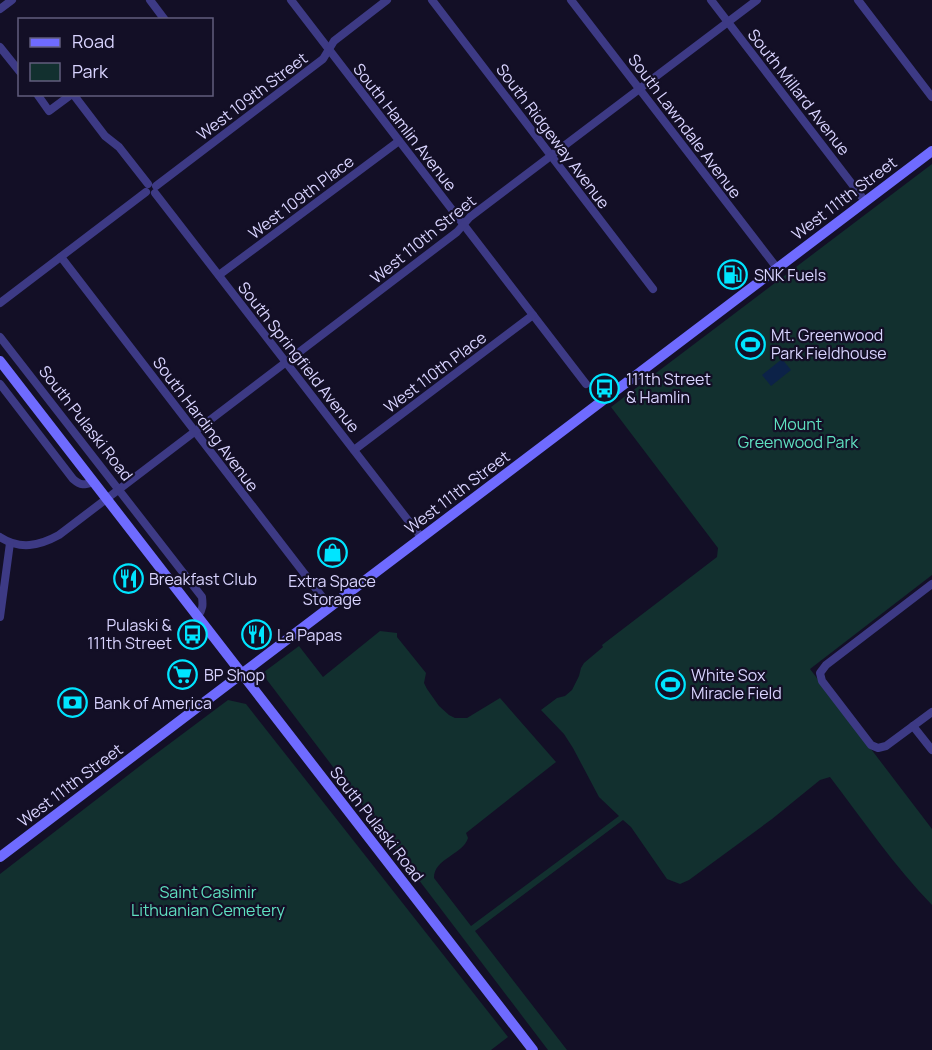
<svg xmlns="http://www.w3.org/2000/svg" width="932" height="1050" viewBox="0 0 932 1050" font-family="Manrope,sans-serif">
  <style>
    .green { fill: #12302f }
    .water { fill: #0c2248 }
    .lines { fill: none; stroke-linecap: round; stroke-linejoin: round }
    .minor { stroke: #3d3a85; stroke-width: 8 }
    .secondary { stroke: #6f6bff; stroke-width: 10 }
    .labels { text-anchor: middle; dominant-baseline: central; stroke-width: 4.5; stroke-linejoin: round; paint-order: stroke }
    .street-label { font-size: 16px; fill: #d9d4ff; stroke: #130f26 }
    .poi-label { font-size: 16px; fill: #d9d4ff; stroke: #130f26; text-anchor: start }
    .park-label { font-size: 16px; fill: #5fe0c0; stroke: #130f26 }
  </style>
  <rect width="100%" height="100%" fill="#130f26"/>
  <g class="green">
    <path d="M932 164V575L810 669 932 829V905C894 866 863 820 830 777L820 780 772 819 689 880 680 884 667 879 631 827 623 820 475 931 567 1050H548L264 676V672L299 646 323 677 380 631 397 633V637L426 673 424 683 427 689 439 706 449 715 455 718H467L500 698 556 762 466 833 468 838C463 855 434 858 434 878L471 926 619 816 599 797 573 748 564 734 541 710 557 698 565 696 572 690 579 676 581 668 584 663 603 647 602 645 717 557 718 548 611 407Z"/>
    <path d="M228 700 246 704 508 1037 491 1050H0V874L145 762Z"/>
  </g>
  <path class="water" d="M782 359 791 370 771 386 762 375Z"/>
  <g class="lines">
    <g class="minor">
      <path d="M150 0 165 20"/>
      <path d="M291 0 586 384"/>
      <path d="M432 0 653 289"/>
      <path d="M571 0 777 268"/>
      <path d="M711 0 865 201"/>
      <path d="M858 0 932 97"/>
      <path d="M0 9 12 0"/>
      <path d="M0 47 20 72"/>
      <path d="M37 94 49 111 72 94"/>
      <path d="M73 94 105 136 119 147 148 184"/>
      <path d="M156 186 323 59 334 41 387 0"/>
      <path d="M155 193 421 537"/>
      <path d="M61 257 330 607"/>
      <path d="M219 275 399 141"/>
      <path d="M0 303 146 192"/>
      <path d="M0 337 202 597C203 605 203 609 198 616"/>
      <path d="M0 384 73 479C81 486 84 485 94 482"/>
      <path d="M354 450 533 315"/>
      <path d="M0 537C20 550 39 546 59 535L457 232 470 217 757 0"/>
      <path d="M932 584 826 665 820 673 822 681 871 745 878 748 886 746 932 712"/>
      <path d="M0 617 10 543"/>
      <path d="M913 726 932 750"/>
    </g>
    <g class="secondary">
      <path d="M0 361 533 1050"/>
      <path d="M0 857 932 151"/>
    </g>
  </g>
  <defs>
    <symbol id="fuel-ring" viewBox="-11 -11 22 22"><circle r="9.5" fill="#130f26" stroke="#00e5ff" stroke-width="1.5"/><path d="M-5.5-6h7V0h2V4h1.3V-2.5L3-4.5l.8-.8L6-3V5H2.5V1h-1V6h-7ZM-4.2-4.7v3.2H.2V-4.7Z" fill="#00e5ff"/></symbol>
    <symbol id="stadium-ring" viewBox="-11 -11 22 22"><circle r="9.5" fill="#130f26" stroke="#00e5ff" stroke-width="1.5"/><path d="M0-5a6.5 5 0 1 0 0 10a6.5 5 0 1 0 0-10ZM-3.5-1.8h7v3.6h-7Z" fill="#00e5ff"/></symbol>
    <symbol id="bus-ring" viewBox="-11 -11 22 22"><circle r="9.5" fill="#130f26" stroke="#00e5ff" stroke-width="1.5"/><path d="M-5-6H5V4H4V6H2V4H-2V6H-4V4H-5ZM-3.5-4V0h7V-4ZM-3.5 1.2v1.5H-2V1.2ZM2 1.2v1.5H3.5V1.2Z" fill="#00e5ff"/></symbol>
    <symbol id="shop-ring" viewBox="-11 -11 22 22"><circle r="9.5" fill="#130f26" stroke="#00e5ff" stroke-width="1.5"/><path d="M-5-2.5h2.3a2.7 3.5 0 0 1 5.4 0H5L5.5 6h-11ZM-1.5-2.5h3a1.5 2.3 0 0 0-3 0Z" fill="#00e5ff"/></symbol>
    <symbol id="restaurant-ring" viewBox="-11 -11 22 22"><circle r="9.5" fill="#130f26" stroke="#00e5ff" stroke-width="1.5"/><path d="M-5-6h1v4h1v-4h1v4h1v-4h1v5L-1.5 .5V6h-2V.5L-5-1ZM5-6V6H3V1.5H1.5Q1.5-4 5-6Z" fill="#00e5ff"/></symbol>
    <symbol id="supermarket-ring" viewBox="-11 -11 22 22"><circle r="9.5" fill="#130f26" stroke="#00e5ff" stroke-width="1.5"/><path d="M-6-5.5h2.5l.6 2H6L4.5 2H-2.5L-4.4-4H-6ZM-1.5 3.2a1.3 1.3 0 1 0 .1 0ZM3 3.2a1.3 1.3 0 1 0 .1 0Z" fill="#00e5ff"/></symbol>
    <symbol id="bank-ring" viewBox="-11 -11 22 22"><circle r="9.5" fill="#130f26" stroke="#00e5ff" stroke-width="1.5"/><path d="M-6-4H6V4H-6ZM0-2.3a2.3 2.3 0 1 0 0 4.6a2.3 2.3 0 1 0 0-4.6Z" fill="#00e5ff"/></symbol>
  </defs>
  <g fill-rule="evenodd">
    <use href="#fuel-ring" x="716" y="258" width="33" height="33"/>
    <use href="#stadium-ring" x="734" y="328" width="33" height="33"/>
    <use href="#bus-ring" x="588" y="372" width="33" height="33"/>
    <use href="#shop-ring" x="316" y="536" width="33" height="33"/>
    <use href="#restaurant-ring" x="112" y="562" width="33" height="33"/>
    <use href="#bus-ring" x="176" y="618" width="33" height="33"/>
    <use href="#restaurant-ring" x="240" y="618" width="33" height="33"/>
    <use href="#supermarket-ring" x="166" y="658" width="33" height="33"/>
    <use href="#stadium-ring" x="654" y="668" width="33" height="33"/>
    <use href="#bank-ring" x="56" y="686" width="33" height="33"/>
  </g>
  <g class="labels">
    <g class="street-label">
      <text transform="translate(799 92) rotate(52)">South Millard Avenue</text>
      <text transform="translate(252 96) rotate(-37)">West 109th Street</text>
      <text transform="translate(685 126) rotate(53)">South Lawndale Avenue</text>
      <text transform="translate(405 127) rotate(52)">South Hamlin Avenue</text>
      <text transform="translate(553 136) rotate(53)">South Ridgeway Avenue</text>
      <text transform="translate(301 197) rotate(-37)">West 109th Place</text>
      <text transform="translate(844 198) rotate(-37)">West 111th Street</text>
      <text transform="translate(423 239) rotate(-39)">West 110th Street</text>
      <text transform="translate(299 357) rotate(52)">South Springfield Avenue</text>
      <text transform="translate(435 372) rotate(-37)">West 110th Place</text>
      <text transform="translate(86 423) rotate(52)">South Pulaski Road</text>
      <text transform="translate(206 424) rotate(53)">South Harding Avenue</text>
      <text transform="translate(457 492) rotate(-37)">West 111th Street</text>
      <text transform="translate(70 785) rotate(-37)">West 111th Street</text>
      <text transform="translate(377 824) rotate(52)">South Pulaski Road</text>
    </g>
    <g class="poi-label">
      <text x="754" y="275">SNK Fuels</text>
      <text x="771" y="335">Mt. Greenwood<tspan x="771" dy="18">Park Fieldhouse</tspan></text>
      <text x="626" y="379">111th Street<tspan x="626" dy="18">&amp; Hamlin</tspan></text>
      <text x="149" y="579">Breakfast Club</text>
      <text x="332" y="581" text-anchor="middle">Extra Space<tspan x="332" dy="18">Storage</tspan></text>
      <text x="172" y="625" text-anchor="end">Pulaski &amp;<tspan x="172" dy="18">111th Street</tspan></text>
      <text x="277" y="635">La Papas</text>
      <text x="204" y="675">BP Shop</text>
      <text x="691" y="675">White Sox<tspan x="691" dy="18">Miracle Field</tspan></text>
      <text x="94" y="703">Bank of America</text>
    </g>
    <g class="park-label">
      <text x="798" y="424">Mount<tspan x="798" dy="18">Greenwood Park</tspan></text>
      <text x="208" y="892">Saint Casimir<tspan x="208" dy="18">Lithuanian Cemetery</tspan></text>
    </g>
  </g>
  <rect x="18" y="18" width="195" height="78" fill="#130f26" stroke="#625e7d" stroke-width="1.5"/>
  <rect x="30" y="38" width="30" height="9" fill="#6f6bff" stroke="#625e7d" stroke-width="1.5"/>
  <text x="72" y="48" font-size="18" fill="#d9d4ff">Road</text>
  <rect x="30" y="63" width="30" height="18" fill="#12302f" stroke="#625e7d" stroke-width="1.5"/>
  <text x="72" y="78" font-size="18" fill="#d9d4ff">Park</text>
</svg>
